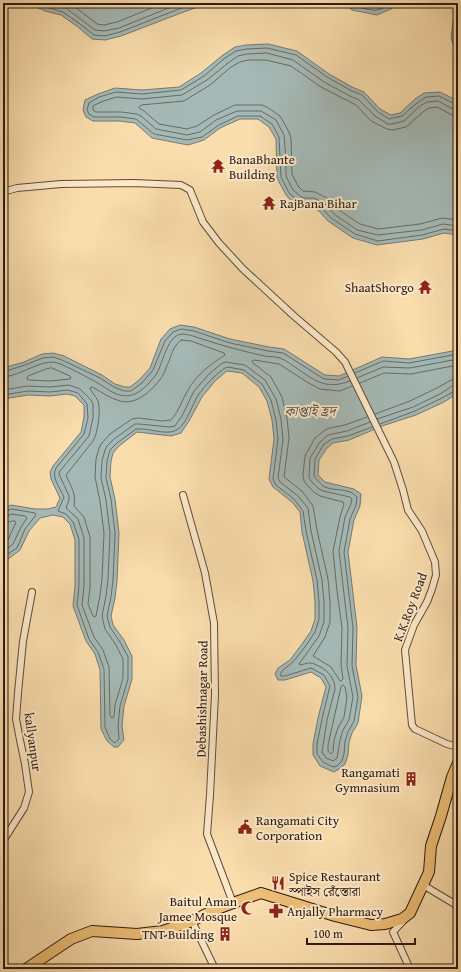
<svg xmlns="http://www.w3.org/2000/svg" width="461" height="972" viewBox="0 0 461 972" font-family="'Gentium Book Plus','Noto Serif Bengali',serif">
  <style>
    .water { fill: #a4b9b6; stroke: #757974 }
    .lines { fill: none; stroke-linecap: round; stroke-linejoin: round }
    .shore { stroke: #696a64; stroke-width: 1 }
    .minor-casing { stroke: #614b38; stroke-width: 8 }
    .trunk-casing { stroke: #2e1a11; stroke-width: 12 }
    .minor { stroke: #fce9ca; stroke-width: 6 }
    .trunk { stroke: #edbe76; stroke-width: 10 }
    .labels { text-anchor: middle; dominant-baseline: central; stroke-width: 4; stroke-linejoin: round; paint-order: stroke }
    .poi-label { font-size: 13px; fill: #2e1a11; stroke: #fce9ca; text-anchor: start }
    .street-label { font-size: 13px; fill: #2e1a11; stroke: #fce9ca }
    .water-label { font-size: 14px; font-style: italic; fill: #57524b; stroke: #fce9ca }
  </style>
  <rect width="100%" height="100%" fill="#faddad"/>
  <filter id="stains"><feTurbulence type="fractalNoise" baseFrequency=".005" numOctaves="4"/><feColorMatrix values="0 0 0 0 .2 0 0 0 0 .09 0 0 0 0 .02 0 0 0 .5 -.17"/></filter>
  <radialGradient id="worn" r=".72"><stop offset=".6" stop-color="#630" stop-opacity="0"/><stop offset="1" stop-color="#630" stop-opacity=".3"/></radialGradient>
  <g class="water">
    <path d="M28 3H208L181 13 121 36 105 40 92 39 78 27 61 15 45 11Z"/>
    <path d="M343 3H398L391 9 377 15 352 10Z"/>
    <path d="M458 14V60L451 38 453 21Z"/>
    <path d="M268 44 297 51 329 74 352 87 364 92 380 109 391 115 400 113 415 99 424 93 440 92 458 101V235L444 233 423 239 377 245 353 238 328 221 319 211 311 206 303 207 294 204 286 195 277 178 276 139 269 127 258 119H240L220 128 204 140 188 145 152 138 135 123 120 121H93L86 117 83 110 85 100 98 94 115 88 142 90 179 87 201 73 223 55 235 47 246 45Z"/>
    <path d="M180 325 194 327 230 339 269 347 284 349 325 375 339 376 382 357 409 359 458 350V393L444 402 416 415 385 425 349 440 333 443 327 448 319 460 318 475 325 482 354 489 361 494 360 506 354 520 348 552 357 627 356 665 362 696 358 723 352 733 349 742 348 755 345 764 339 769 334 772 320 766 313 755V744L318 718 326 687 321 678 311 672 285 680H278L275 674 278 668 290 660 302 644 311 631 315 619V602L313 581 302 532 300 512 292 502 273 487 269 479 274 439 272 420 267 401 259 387 242 373 227 371 215 381 202 397 189 421 181 433 171 436 137 432 119 446 113 453 111 461 110 477 115 499 119 533 117 581 115 598 111 616 113 625 124 640 132 656V679L124 706 122 726 124 740 118 747H114L107 741 101 729 100 670 95 654 86 641 73 606 75 586V540L70 524 63 517 53 515 40 518 29 531 20 550 7 560 3 562V509L11 505 35 509H48L56 507 60 498 51 479 50 472 53 466 81 432 84 417V405L75 396 67 394 50 396 28 395 3 399V368L24 362 42 354 53 353 64 356 102 375 115 384 125 387H130L139 380 150 368 161 339 170 329Z"/>
  </g>
  <g class="lines">
    <g class="shore">
      <path d="M37 3 46 7 63 12 80 24 94 35 105 36 120 32 179 9 197 3"/>
      <path d="M50 3 66 8 95 30 104 31 119 28 181 3"/>
      <path d="M70 3 97 24 104 25 117 22 164 3"/>
      <path d="M350 3C355 7 371 11 377 10 382 9 388 6 392 3"/>
      <path d="M458 105 455 104 439 96 426 97 417 103 402 116 389 119 378 112 362 95 350 90 327 77 296 55 267 48 246 49 236 51 225 58 204 76 181 90 142 94 116 92 99 97 89 103 87 110 89 114 94 117H121L136 119 154 134 187 140 202 137 219 125 238 116H260L272 124 279 137 281 177 289 193 297 200 303 203 312 202 321 207 331 218 355 234 378 241 422 235 444 229 458 231"/>
      <path d="M458 110 453 109 438 101 427 102 420 106 404 121 392 124H388L375 116 359 100 348 95 324 82 293 60 267 53 247 54 238 56 228 63 207 80 182 95 142 99 116 97 101 102 93 106V110L96 112H121L137 114 141 116 156 129 187 135 200 132 216 120 237 111H261L276 120 284 135 286 160V176L293 190 300 196 304 198H314L324 203 334 214 357 230 378 235 422 230 443 224 458 226"/>
      <path d="M458 116 452 115 437 107 429 108 424 111 406 127 393 130 387 129 371 121 356 105 321 87 291 66 266 60H248L240 62 231 67 210 85 184 101 141 105 139 107V108L144 111 159 124 187 129 197 126 214 115 235 105H262L267 107 280 116 289 132 291 138 292 174 298 186 303 191 315 192 327 198 339 210 360 224 378 229 420 224 442 218 458 220"/>
      <path d="M182 340 191 341 224 353 225 355C211 364 197 374 188 390 182 400 179 411 171 420L162 421 139 418 132 419 110 434 102 443 99 448 96 459 95 477 100 501 104 533 102 579 100 595 96 616 94 617 93 616 88 604 90 587V537L84 517 74 506C76 491 71 488 66 475L93 441C98 433 101 410 98 401 96 396 91 392 90 388L92 387C102 392 109 398 120 401 137 406 155 388 163 375 165 371 167 365 169 361 172 353 174 344 182 340Z"/>
      <path d="M52 368 70 376 71 378 70 379 50 381 29 380 27 379 28 376 46 369Z"/>
      <path d="M3 372 25 365 43 358 53 357 62 360 100 378 114 387 124 391H131L142 383 153 370 165 341 173 332 181 329 194 331 230 343 268 351 283 353 324 379 339 380 348 376"/>
      <path d="M355 373 383 361 409 363 458 354"/>
      <path d="M3 377C21 376 42 358 58 363 70 368 85 376 96 382 107 388 118 399 132 395 141 393 154 379 158 371 163 361 168 335 182 334 189 334 196 337 202 339 223 346 243 351 264 356 270 357 277 356 282 359 285 360 289 363 292 365 313 379 324 391 350 381"/>
      <path d="M357 378 383 367 410 368 458 359"/>
      <path d="M360 383 384 373 411 374 458 365"/>
      <path d="M352 386 340 391 320 389 307 382 279 364 254 360 252 361 253 363 271 377 282 397 287 418 289 438 284 477 302 491 313 506 317 530 328 579 330 602V622L325 637 313 656 331 667 340 681H341L343 679 341 665 342 628 337 591 333 551 340 517 344 504 343 502 320 496 315 493 307 485 304 481 303 475 305 456 315 438 325 430 330 428 345 425 367 417"/>
      <path d="M3 390 27 386 50 387 69 385 80 389 91 400 93 404V418L89 436 60 471 59 474 69 496V500L66 508 78 519 84 538V586L82 605 94 637 103 650 109 667 110 716 112 718 114 717 115 705 123 678V659L116 645 105 629 102 616 106 596 108 580 110 533 106 500 101 478 102 461 105 450 107 446 114 439 135 424H139L170 427 175 426 182 416 194 391 209 374 221 364 225 362 245 365 265 380 276 399 281 419 283 439 278 478 280 482 298 496 308 508 311 531 322 580 324 602V622L319 636 299 664 301 665C304 664 307 663 310 663 314 663 316 665 319 666 328 671 335 678 335 689L327 720 322 752 326 758 333 761 337 758 340 740 343 730 349 720 353 697 347 666 348 628 339 551 345 517 351 504 352 499 350 497 323 491 319 489 311 481 309 477 310 458 320 442 328 435 347 431 370 422"/>
      <path d="M3 395 28 391 50 392 68 390 78 393 87 404 88 418 84 434 56 468C51 477 60 488 64 497L58 511 66 514 73 522 79 539V586L77 605 89 639 98 652 104 669 105 727 110 739 115 743 119 739 118 726 120 706 128 679V657L120 642 110 627 107 616 111 597 113 580 115 533 111 499 106 478 107 461 110 450 117 443 136 429C147 428 159 433 170 432 186 431 191 405 199 394 206 384 215 375 225 368L228 367 244 370 262 384 271 400 276 420 278 439 273 479 276 485 294 499 303 511 306 531 317 580 319 602V620L315 632 305 647 293 662 282 671 280 675 281 676H285L311 668 324 675 330 686 322 719 317 744V754L323 762 333 767 337 766 342 761 344 754 345 741 348 732 354 721 358 697 352 666 353 628 344 552 350 519 356 505 357 497C349 487 333 492 323 486 320 483 316 479 314 476L315 459 324 444 332 439 348 436 372 427"/>
      <path d="M375 414 410 401 437 388 451 380 458 379"/>
      <path d="M377 419 413 407 440 394 452 386 458 385"/>
      <path d="M380 424 415 411 442 398 455 391 458 390"/>
      <path d="M3 512 12 509 35 513 36 515 25 529 17 548 3 557"/>
      <path d="M3 517 7 516 12 514 25 516 27 518 21 527 13 544 3 552"/>
      <path d="M3 523C7 523 12 520 15 521L16 522 8 540 3 544"/>
      <path d="M343 685 345 687 347 697 344 717 338 728 334 740 333 752 331 754 328 751V745L341 687Z"/>
    </g>
    <defs>
      <g id="minor">
        <path d="M3 192 17 188 61 184 134 183 181 185 190 190 203 222 219 243 243 269 294 316 336 352 345 362 394 462 403 490 408 510 422 531 435 562 436 575 432 589 427 602 414 625 405 650 412 725 415 729 447 744 458 747"/>
        <path d="M183 495 205 573 214 623 215 695 210 795 207 834 233 903"/>
        <path d="M3 841 24 808 29 792 25 764 20 740 16 719 18 693 23 641 32 592"/>
        <path d="M423 885 458 906"/>
        <path d="M404 920 393 932 410 969"/>
        <path d="M192 921 215 969"/>
      </g>
      <path id="trunk" d="M26 969 71 939 92 931 137 934 163 931 192 921 214 910 233 903 261 893 335 916 371 925 385 924 402 919 410 913 429 872 431 846 441 816 452 777 458 763"/>
    </defs>
    <use href="#minor" class="minor-casing"/>
    <use href="#trunk" class="trunk-casing"/>
    <use href="#minor" class="minor"/>
    <use href="#trunk" class="trunk"/>
  </g>
  <defs>
    <symbol id="temple-bare" viewBox="-9 -9 18 18"><path d="M0-6L5-2H3V0L6.5 2.5H4V6H1.5V3h-3V6H-4V2.5H-6.5L-3 0V-2H-5Z" fill="#8f2418" stroke="#fce9ca" stroke-width="2.5" paint-order="stroke"/></symbol>
    <symbol id="building-bare" viewBox="-9 -9 18 18"><path d="M-4-6H4V6H1V3H-1V6H-4ZM-2.5-4.3h1.7v1.8h-1.7ZM.8-4.3h1.7v1.8H.8ZM-2.5-1h1.7V.8h-1.7ZM.8-1h1.7V.8H.8Z" fill="#8f2418" stroke="#fce9ca" stroke-width="2.5" paint-order="stroke"/></symbol>
    <symbol id="civic-bare" viewBox="-9 -9 18 18"><path d="M-.6-6.5H3V-4.5H.6V-3L4-1V1h2V6H-6V1h2V-1L-.6-3ZM-1.2 2.5V6h2.4V2.5Z" fill="#8f2418" stroke="#fce9ca" stroke-width="2.5" paint-order="stroke"/></symbol>
    <symbol id="restaurant-bare" viewBox="-9 -9 18 18"><path d="M-5-6h1v4h1v-4h1v4h1v-4h1v5L-1.5 .5V6h-2V.5L-5-1ZM5-6V6H3V1.5H1.5Q1.5-4 5-6Z" fill="#8f2418" stroke="#fce9ca" stroke-width="2.5" paint-order="stroke"/></symbol>
    <symbol id="mosque-bare" viewBox="-9 -9 18 18"><path d="M3.5-4.9A6 6 0 1 0 3.5 4.9A5 5 0 1 1 3.5-4.9Z" fill="#8f2418" stroke="#fce9ca" stroke-width="2.5" paint-order="stroke"/></symbol>
    <symbol id="pharmacy-bare" viewBox="-9 -9 18 18"><path d="M-2-6h4v4h4v4h-4v4h-4v-4h-4v-4h4Z" fill="#8f2418" stroke="#fce9ca" stroke-width="2.5" paint-order="stroke"/></symbol>
  </defs>
  <g fill-rule="evenodd">
    <use href="#temple-bare" x="208" y="156" width="20" height="20"/>
    <use href="#temple-bare" x="259" y="193" width="20" height="20"/>
    <use href="#temple-bare" x="415" y="277" width="20" height="20"/>
    <use href="#building-bare" x="401" y="769" width="20" height="20"/>
    <use href="#civic-bare" x="235" y="817" width="20" height="20"/>
    <use href="#restaurant-bare" x="268" y="873" width="20" height="20"/>
    <use href="#mosque-bare" x="238" y="898" width="20" height="20"/>
    <use href="#pharmacy-bare" x="266" y="901" width="20" height="20"/>
    <use href="#building-bare" x="215" y="924" width="20" height="20"/>
  </g>
  <g class="labels">
    <g class="poi-label">
      <text x="229" y="159">BanaBhante<tspan x="229" dy="15">Building</tspan></text>
      <text x="280" y="203">RajBana Bihar</text>
      <text x="414" y="287" text-anchor="end">ShaatShorgo</text>
      <text x="400" y="772" text-anchor="end">Rangamati<tspan x="400" dy="15">Gymnasium</tspan></text>
      <text x="256" y="820">Rangamati City<tspan x="256" dy="15">Corporation</tspan></text>
      <text x="289" y="876">Spice Restaurant<tspan x="289" dy="15">স্পাইস রেঁস্তোরা</tspan></text>
      <text x="237" y="901" text-anchor="end">Baitul Aman<tspan x="237" dy="15">Jamee Mosque</tspan></text>
      <text x="287" y="911">Anjally Pharmacy</text>
      <text x="214" y="934" text-anchor="end">TNT Building</text>
    </g>
    <g class="street-label">
      <text transform="translate(410 607) rotate(-69)">K.K.Roy Road</text>
      <text transform="translate(202 699) rotate(-89)">Debashishnagar Road</text>
      <text transform="translate(33 742) rotate(82)">kallyanpur</text>
    </g>
    <g class="water-label">
      <text x="310" y="411">কাপ্তাই হ্রদ</text>
    </g>
  </g>
  <rect width="461" height="972" fill="none" stroke="#faddad" stroke-width="16"/>
  <rect x="4" y="4" width="453" height="964" fill="none" stroke="#2e1a11" stroke-width="2"/>
  <rect x="8" y="8" width="445" height="956" fill="none" stroke="#2e1a11"/>
  <path d="M307 938v6h108v-6" fill="none" stroke="#2e1a11" stroke-width="2"/>
  <text x="313" y="938" font-size="12" fill="#2e1a11" stroke="#fce9ca" stroke-width="3" paint-order="stroke">100 m</text>
  <rect width="100%" height="100%" filter="url(#stains)"/>
  <rect width="100%" height="100%" fill="url(#worn)"/>
</svg>
